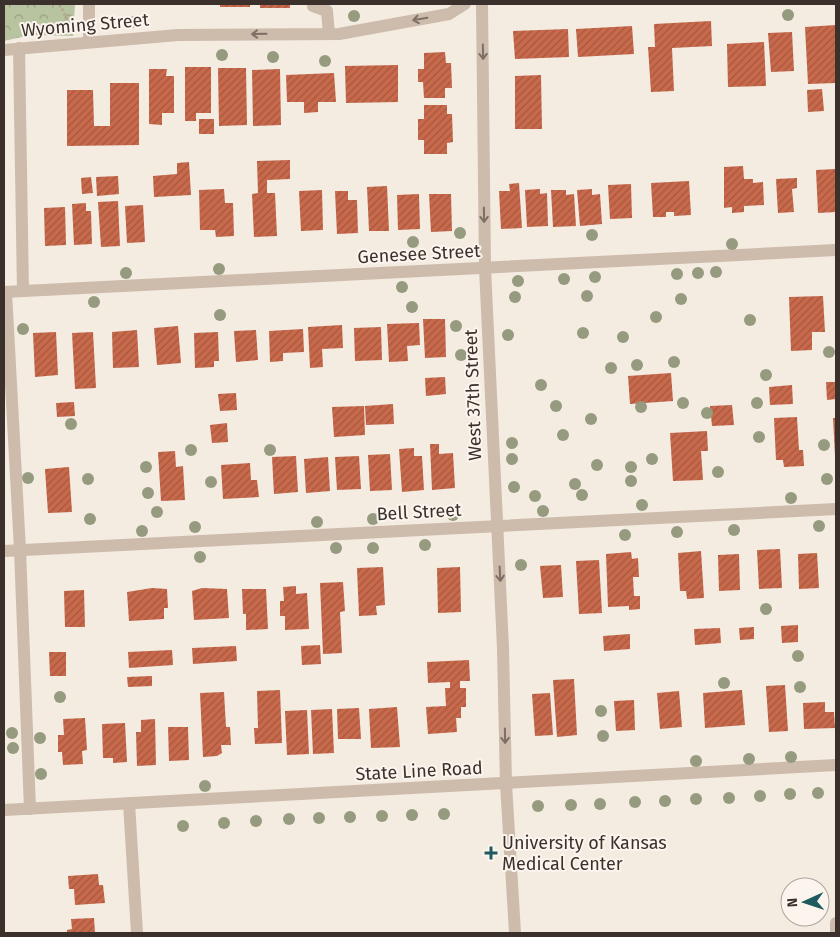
<svg xmlns="http://www.w3.org/2000/svg" width="840" height="937" viewBox="0 0 840 937" font-family="'Fira Sans',sans-serif">
  <style>
    .park { fill: url(#park-crowns) }
    .building { fill: url(#building-hatch) }
    .lines { fill: none; stroke-linecap: round; stroke-linejoin: round }
    .path { stroke: #b9a596; stroke-width: 3; stroke-dasharray: 2.5 2.5; stroke-linecap: butt }
    .minor { stroke: #cdbbac; stroke-width: 12 }
    .tree { fill: #969b7f }
    .oneway { stroke: #7d6f65 }
    .poi-dot { fill: #1f5a5e; stroke: #fbf5ee; stroke-width: 2 }
    .labels { text-anchor: middle; dominant-baseline: central; stroke-width: 4; stroke-linejoin: round; paint-order: stroke }
    .street-label { font-size: 18px; fill: #3b302b; stroke: #fbf5ee }
    .poi-label { font-size: 18px; fill: #3b302b; stroke: #fbf5ee; text-anchor: start }
  </style>
  <defs>
    <pattern id="park-crowns" width="20" height="18" patternUnits="userSpaceOnUse" patternTransform="scale(1.25)"><rect width="20" height="18" fill="#b8c4a0"/><path d="M2 6a3 3 0 1 1 6 0M12 15a3 3 0 1 1 6 0" fill="none" stroke="#97a083"/></pattern>
    <pattern id="building-hatch" width="6" height="6" patternUnits="userSpaceOnUse" patternTransform="scale(1.25)"><rect width="6" height="6" fill="#c8694b"/><path d="M-1 1l2-2M0 6l6-6M5 7l2-2" fill="none" stroke="#a4573f"/></pattern>
  </defs>
  <rect width="100%" height="100%" fill="#f4ebe1"/>
  <path class="park" d="M4 4H75L73 36 30 35 4 41Z"/>
  <g class="building">
    <rect x="220" y="4" width="30" height="3"/>
    <rect x="260" y="4" width="30" height="4"/>
    <path d="M711 21 712 46 672 48 674 91 651 92 648 47H655L654 24Z"/>
    <path d="M836 25V83L808 84 805 27Z"/>
    <path d="M632 26 634 54 578 57 576 29Z"/>
    <path d="M568 29 569 57 515 59 513 31Z"/>
    <path d="M792 32 794 71 771 72 768 33Z"/>
    <path d="M764 42 766 86 728 87 727 44Z"/>
    <path d="M445 52 446 63H451L452 88H445V98H424L423 82H418V69H424V53Z"/>
    <path d="M398 65V102L346 103 345 66Z"/>
    <path d="M185 67H211V113H196V121H185Z"/>
    <path d="M218 68H246L247 125 219 126Z"/>
    <path d="M149 69H167L166 76H174V113H162V125L149 124Z"/>
    <path d="M280 69 281 125 253 126 252 70Z"/>
    <path d="M334 73 336 102H318V112L304 113V102H287L286 75Z"/>
    <path d="M541 75 542 129H515V76Z"/>
    <path d="M110 83H139V145L67 146V90H93L94 126H110Z"/>
    <path d="M822 89 824 111 808 112 807 90Z"/>
    <path d="M424 105H447V114H452L453 142 447 143V154H424V140H418V119H424Z"/>
    <rect x="199" y="119" width="15" height="15"/>
    <path d="M290 160V179L267 180V193H275L277 236 254 237 252 194 258 193 257 161Z"/>
    <path d="M189 162 191 195 154 197 153 176 177 174V163Z"/>
    <path d="M743 166 744 179H753V183L763 182 764 205 744 206V212L732 213V207L724 208V167Z"/>
    <path d="M836 169V212L818 213 816 170Z"/>
    <path d="M118 176 119 194 97 196 96 177Z"/>
    <path d="M91 177 93 193 82 194 81 178Z"/>
    <path d="M797 178V188L792 189 794 212 778 213 776 179Z"/>
    <path d="M689 181 691 215 674 216V212H666V217H653L651 183Z"/>
    <path d="M519 183 522 228 501 229 499 191H510L509 184Z"/>
    <path d="M631 184 632 218 610 219 608 185Z"/>
    <path d="M387 186 389 231H369L367 187Z"/>
    <path d="M224 189 225 203H233L234 236 216 237 215 230H200L199 190Z"/>
    <path d="M540 189V194L547 193 548 226 527 227 525 190Z"/>
    <path d="M592 189V195L600 194 602 224 580 226 577 190Z"/>
    <path d="M322 190 323 230 301 231 299 191Z"/>
    <path d="M551 190H566V195L574 194 576 226 553 227Z"/>
    <path d="M335 191H348V200H357L358 233 337 234Z"/>
    <path d="M419 194 420 229 398 230 397 195Z"/>
    <path d="M429 194H451L452 231 431 232Z"/>
    <path d="M118 201 120 246 101 247 98 202Z"/>
    <path d="M86 203V211H91L92 244 74 245 72 204Z"/>
    <path d="M143 205 145 242 127 243 125 206Z"/>
    <path d="M65 207 66 245 45 246 44 208Z"/>
    <path d="M823 296 825 332H812V350L791 351 789 297Z"/>
    <path d="M423 319H445L446 357 425 358Z"/>
    <path d="M419 323 420 345 407 346 408 361 389 362 387 324Z"/>
    <path d="M342 325 343 348 322 349 323 367 310 368 308 327Z"/>
    <path d="M178 326 181 363 157 365 154 328Z"/>
    <path d="M381 327 382 360 355 361 354 328Z"/>
    <path d="M303 329 304 352 283 353V361L270 362 269 331Z"/>
    <path d="M137 330 139 367 113 368 112 332Z"/>
    <path d="M256 330 258 360 236 362 234 331Z"/>
    <path d="M56 332 58 375 35 377 33 333Z"/>
    <path d="M93 332 96 388 75 389 72 333Z"/>
    <path d="M218 332 219 361H214V367L195 368 194 333Z"/>
    <path d="M671 373 673 401 630 404 628 376Z"/>
    <path d="M445 377 446 394 426 396 425 378Z"/>
    <path d="M826 382H836V399L827 400Z"/>
    <path d="M792 385 793 404 770 405 769 387Z"/>
    <path d="M236 393 237 410 220 411 218 394Z"/>
    <path d="M74 402 75 416 57 417 56 403Z"/>
    <path d="M393 404 394 424 366 425 365 406Z"/>
    <path d="M732 405 734 425 712 426 710 406Z"/>
    <path d="M364 406 365 435 334 437 332 407Z"/>
    <path d="M797 417 799 450H803L804 466 784 467 783 460H776L774 418Z"/>
    <path d="M833 418H836V456H835Z"/>
    <path d="M227 423 228 442 212 443 210 425Z"/>
    <path d="M707 431 708 451H701L703 480 673 481 670 433Z"/>
    <path d="M430 444H439V454L453 453 455 488 432 490Z"/>
    <path d="M414 448V456H422L424 490 402 492 399 449Z"/>
    <path d="M175 451 176 467 183 466 185 500 161 501 158 452Z"/>
    <path d="M390 454 392 490 370 491 368 455Z"/>
    <path d="M296 456 298 492 274 494 272 457Z"/>
    <path d="M359 456 361 489 337 490 335 457Z"/>
    <path d="M328 457 330 491 306 493 304 459Z"/>
    <path d="M250 463 251 480H257L259 497 223 499 221 465Z"/>
    <path d="M69 467 72 512 48 513 45 469Z"/>
    <path d="M780 549 782 588 759 589 757 550Z"/>
    <path d="M701 551 704 598 687 599 686 591H680L678 553Z"/>
    <path d="M631 552 632 559 638 558 639 577H633L634 596H640V609L629 610V606L608 607 606 554Z"/>
    <path d="M817 553 819 588 799 589 798 554Z"/>
    <path d="M739 554 740 590 719 591 718 555Z"/>
    <path d="M599 560 602 613 579 614 576 561Z"/>
    <path d="M561 565 563 597 543 598 540 566Z"/>
    <path d="M383 567 385 605 376 606 377 615 359 616 357 568Z"/>
    <path d="M460 567 461 612 438 613 437 568Z"/>
    <path d="M343 582 345 611 340 612 342 653 323 654 320 583Z"/>
    <path d="M296 586V594L307 593 309 629 285 630V616H280V601H284L283 587Z"/>
    <path d="M152 588 167 589 168 608H164V619L129 621 127 592Z"/>
    <path d="M202 588 227 589 229 618 194 620 192 591Z"/>
    <path d="M242 589H266L268 629 246 630V614H243Z"/>
    <path d="M84 590 85 627H65L64 591Z"/>
    <path d="M798 625V642L782 643 781 626Z"/>
    <path d="M754 627V639L740 640 739 628Z"/>
    <path d="M720 628 721 643 695 645 694 629Z"/>
    <path d="M630 634V649L604 651 603 636Z"/>
    <path d="M320 645 321 664 302 665 301 646Z"/>
    <path d="M236 646 237 661 193 664 192 648Z"/>
    <path d="M172 650 173 665 129 668 128 652Z"/>
    <path d="M49 652H66V676H50Z"/>
    <path d="M469 660 470 681H460V688H466V707H461V718H456L457 732 428 734 426 707 446 706 445 688H450V682L428 683 427 662Z"/>
    <path d="M152 676V686L128 687 127 677Z"/>
    <path d="M574 679 577 735 557 737 553 680Z"/>
    <path d="M785 685 788 731 769 732 766 686Z"/>
    <path d="M280 690 282 743 255 744 254 728H258L257 691Z"/>
    <path d="M742 690 745 725 705 728 703 693Z"/>
    <path d="M679 691 682 727 660 729 657 693Z"/>
    <path d="M224 692 226 727H230L231 745H221L222 753 217 756 203 757 200 693Z"/>
    <path d="M550 693 553 735 535 736 532 694Z"/>
    <path d="M634 700 635 730 616 731 614 701Z"/>
    <path d="M825 702V712H834L835 728 804 729 803 703Z"/>
    <path d="M397 707 400 747 371 748 369 709Z"/>
    <path d="M359 708 361 739H338L337 709Z"/>
    <path d="M332 709 334 753 313 754 311 710Z"/>
    <path d="M307 710 309 754 287 755 285 711Z"/>
    <path d="M85 718 87 750 82 751 83 764 63 765 62 752H58V735H64L63 719Z"/>
    <path d="M155 719 156 765 137 766 136 732H141V720Z"/>
    <path d="M125 723 127 762 113 763V758H103L102 724Z"/>
    <path d="M168 727H188L189 760 169 761Z"/>
    <path d="M98 874 99 885H103L105 903 75 905 74 889H69L68 876Z"/>
    <path d="M94 918 95 933H67V930L72 929 71 919Z"/>
  </g>
  <g class="lines">
    <path class="path" d="M60 4 72 31"/>
    <g class="minor">
      <path d="M313 4V6L327 11 329 34"/>
      <path d="M482 4 485 268 503 648 506 784 515 933"/>
      <path d="M89 42V4"/>
      <path d="M19 48 23 291"/>
      <path d="M4 50 178 35 339 34 449 14 465 4"/>
      <path d="M4 292 836 250"/>
      <path d="M6 292 20 550 30 809"/>
      <path d="M4 551 836 509"/>
      <path d="M129 803 137 933"/>
      <path d="M4 810 836 765"/>
      <path d="M836 933V923"/>
    </g>
  </g>
  <g class="tree">
    <circle cx="788" cy="15" r="6"/>
    <circle cx="354" cy="16" r="6"/>
    <circle cx="134" cy="22" r="6"/>
    <circle cx="222" cy="55" r="6"/>
    <circle cx="273" cy="57" r="6"/>
    <circle cx="325" cy="61" r="6"/>
    <circle cx="460" cy="233" r="6"/>
    <circle cx="592" cy="235" r="6"/>
    <circle cx="413" cy="242" r="6"/>
    <circle cx="732" cy="244" r="6"/>
    <circle cx="219" cy="269" r="6"/>
    <circle cx="716" cy="272" r="6"/>
    <circle cx="126" cy="273" r="6"/>
    <circle cx="698" cy="273" r="6"/>
    <circle cx="677" cy="274" r="6"/>
    <circle cx="595" cy="277" r="6"/>
    <circle cx="564" cy="279" r="6"/>
    <circle cx="518" cy="281" r="6"/>
    <circle cx="402" cy="287" r="6"/>
    <circle cx="587" cy="296" r="6"/>
    <circle cx="515" cy="297" r="6"/>
    <circle cx="681" cy="299" r="6"/>
    <circle cx="94" cy="302" r="6"/>
    <circle cx="412" cy="307" r="6"/>
    <circle cx="220" cy="315" r="6"/>
    <circle cx="656" cy="317" r="6"/>
    <circle cx="750" cy="320" r="6"/>
    <circle cx="456" cy="326" r="6"/>
    <circle cx="23" cy="329" r="6"/>
    <circle cx="583" cy="333" r="6"/>
    <circle cx="508" cy="335" r="6"/>
    <circle cx="623" cy="337" r="6"/>
    <circle cx="829" cy="352" r="6"/>
    <circle cx="461" cy="355" r="6"/>
    <circle cx="674" cy="362" r="6"/>
    <circle cx="637" cy="365" r="6"/>
    <circle cx="611" cy="368" r="6"/>
    <circle cx="766" cy="375" r="6"/>
    <circle cx="541" cy="385" r="6"/>
    <circle cx="683" cy="403" r="6"/>
    <circle cx="757" cy="403" r="6"/>
    <circle cx="556" cy="406" r="6"/>
    <circle cx="641" cy="407" r="6"/>
    <circle cx="707" cy="413" r="6"/>
    <circle cx="591" cy="419" r="6"/>
    <circle cx="71" cy="424" r="6"/>
    <circle cx="563" cy="435" r="6"/>
    <circle cx="759" cy="437" r="6"/>
    <circle cx="512" cy="443" r="6"/>
    <circle cx="824" cy="445" r="6"/>
    <circle cx="191" cy="450" r="6"/>
    <circle cx="270" cy="450" r="6"/>
    <circle cx="512" cy="459" r="6"/>
    <circle cx="652" cy="459" r="6"/>
    <circle cx="597" cy="465" r="6"/>
    <circle cx="146" cy="467" r="6"/>
    <circle cx="631" cy="467" r="6"/>
    <circle cx="718" cy="472" r="6"/>
    <circle cx="28" cy="478" r="6"/>
    <circle cx="88" cy="479" r="6"/>
    <circle cx="827" cy="479" r="6"/>
    <circle cx="631" cy="481" r="6"/>
    <circle cx="211" cy="482" r="6"/>
    <circle cx="575" cy="484" r="6"/>
    <circle cx="514" cy="487" r="6"/>
    <circle cx="148" cy="493" r="6"/>
    <circle cx="582" cy="495" r="6"/>
    <circle cx="535" cy="496" r="6"/>
    <circle cx="791" cy="498" r="6"/>
    <circle cx="642" cy="505" r="6"/>
    <circle cx="543" cy="511" r="6"/>
    <circle cx="157" cy="512" r="6"/>
    <circle cx="453" cy="515" r="6"/>
    <circle cx="90" cy="519" r="6"/>
    <circle cx="373" cy="519" r="6"/>
    <circle cx="317" cy="522" r="6"/>
    <circle cx="819" cy="526" r="6"/>
    <circle cx="195" cy="527" r="6"/>
    <circle cx="734" cy="530" r="6"/>
    <circle cx="142" cy="531" r="6"/>
    <circle cx="677" cy="532" r="6"/>
    <circle cx="625" cy="535" r="6"/>
    <circle cx="425" cy="545" r="6"/>
    <circle cx="336" cy="548" r="6"/>
    <circle cx="373" cy="548" r="6"/>
    <circle cx="200" cy="557" r="6"/>
    <circle cx="521" cy="565" r="6"/>
    <circle cx="766" cy="609" r="6"/>
    <circle cx="798" cy="656" r="6"/>
    <circle cx="724" cy="683" r="6"/>
    <circle cx="800" cy="687" r="6"/>
    <circle cx="60" cy="697" r="6"/>
    <circle cx="601" cy="711" r="6"/>
    <circle cx="12" cy="733" r="6"/>
    <circle cx="603" cy="736" r="6"/>
    <circle cx="40" cy="738" r="6"/>
    <circle cx="13" cy="748" r="6"/>
    <circle cx="791" cy="757" r="6"/>
    <circle cx="749" cy="759" r="6"/>
    <circle cx="696" cy="761" r="6"/>
    <circle cx="41" cy="774" r="6"/>
    <circle cx="205" cy="786" r="6"/>
    <circle cx="818" cy="793" r="6"/>
    <circle cx="790" cy="794" r="6"/>
    <circle cx="760" cy="796" r="6"/>
    <circle cx="729" cy="798" r="6"/>
    <circle cx="696" cy="799" r="6"/>
    <circle cx="665" cy="801" r="6"/>
    <circle cx="635" cy="802" r="6"/>
    <circle cx="600" cy="804" r="6"/>
    <circle cx="571" cy="805" r="6"/>
    <circle cx="538" cy="806" r="6"/>
    <circle cx="444" cy="814" r="6"/>
    <circle cx="412" cy="815" r="6"/>
    <circle cx="382" cy="816" r="6"/>
    <circle cx="350" cy="817" r="6"/>
    <circle cx="319" cy="818" r="6"/>
    <circle cx="289" cy="819" r="6"/>
    <circle cx="256" cy="821" r="6"/>
    <circle cx="224" cy="823" r="6"/>
    <circle cx="183" cy="826" r="6"/>
  </g>
  <defs><path id="oneway-shaft" d="M-6 0H5M1.5-3L5.5 0L1.5 3" fill="none" stroke-width="1.6" stroke-linecap="round" stroke-linejoin="round" transform="scale(1.25)"/></defs>
  <g class="oneway">
    <use href="#oneway-shaft" transform="translate(420 19) rotate(170)"/>
    <use href="#oneway-shaft" transform="translate(259 34) rotate(179)"/>
    <use href="#oneway-shaft" transform="translate(483 52) rotate(89)"/>
    <use href="#oneway-shaft" transform="translate(484 215) rotate(89)"/>
    <use href="#oneway-shaft" transform="translate(500 574) rotate(87)"/>
    <use href="#oneway-shaft" transform="translate(505 736) rotate(89)"/>
  </g>
  <path class="poi-dot" d="M488.5 845.5h5v5h5v5h-5v5h-5v-5h-5v-5h5z"/>
  <g class="labels">
    <g class="street-label">
      <text transform="translate(85 25) rotate(-5)">Wyoming Street</text>
      <text transform="translate(419 254) rotate(-3)">Genesee Street</text>
      <text transform="translate(473 395) rotate(-92)">West 37th Street</text>
      <text transform="translate(419 512) rotate(-3)">Bell Street</text>
      <text transform="translate(419 771) rotate(-3)">State Line Road</text>
    </g>
    <g class="poi-label">
      <text x="502" y="843">University of Kansas<tspan x="502" dy="21">Medical Center</tspan></text>
    </g>
  </g>
  <rect width="840" height="937" fill="none" stroke="#3b302b" stroke-width="10"/>
  <g transform="translate(805 902) rotate(267)"><circle r="24" fill="#fbf5ee" stroke="#aea6a0"/>
  <path d="M0-4L9 19L0 12L-9 19Z" fill="#1f5a5e"/>
  <text y="-8" font-size="14" font-weight="bold" text-anchor="middle" fill="#3b302b">N</text>
  </g>
</svg>
